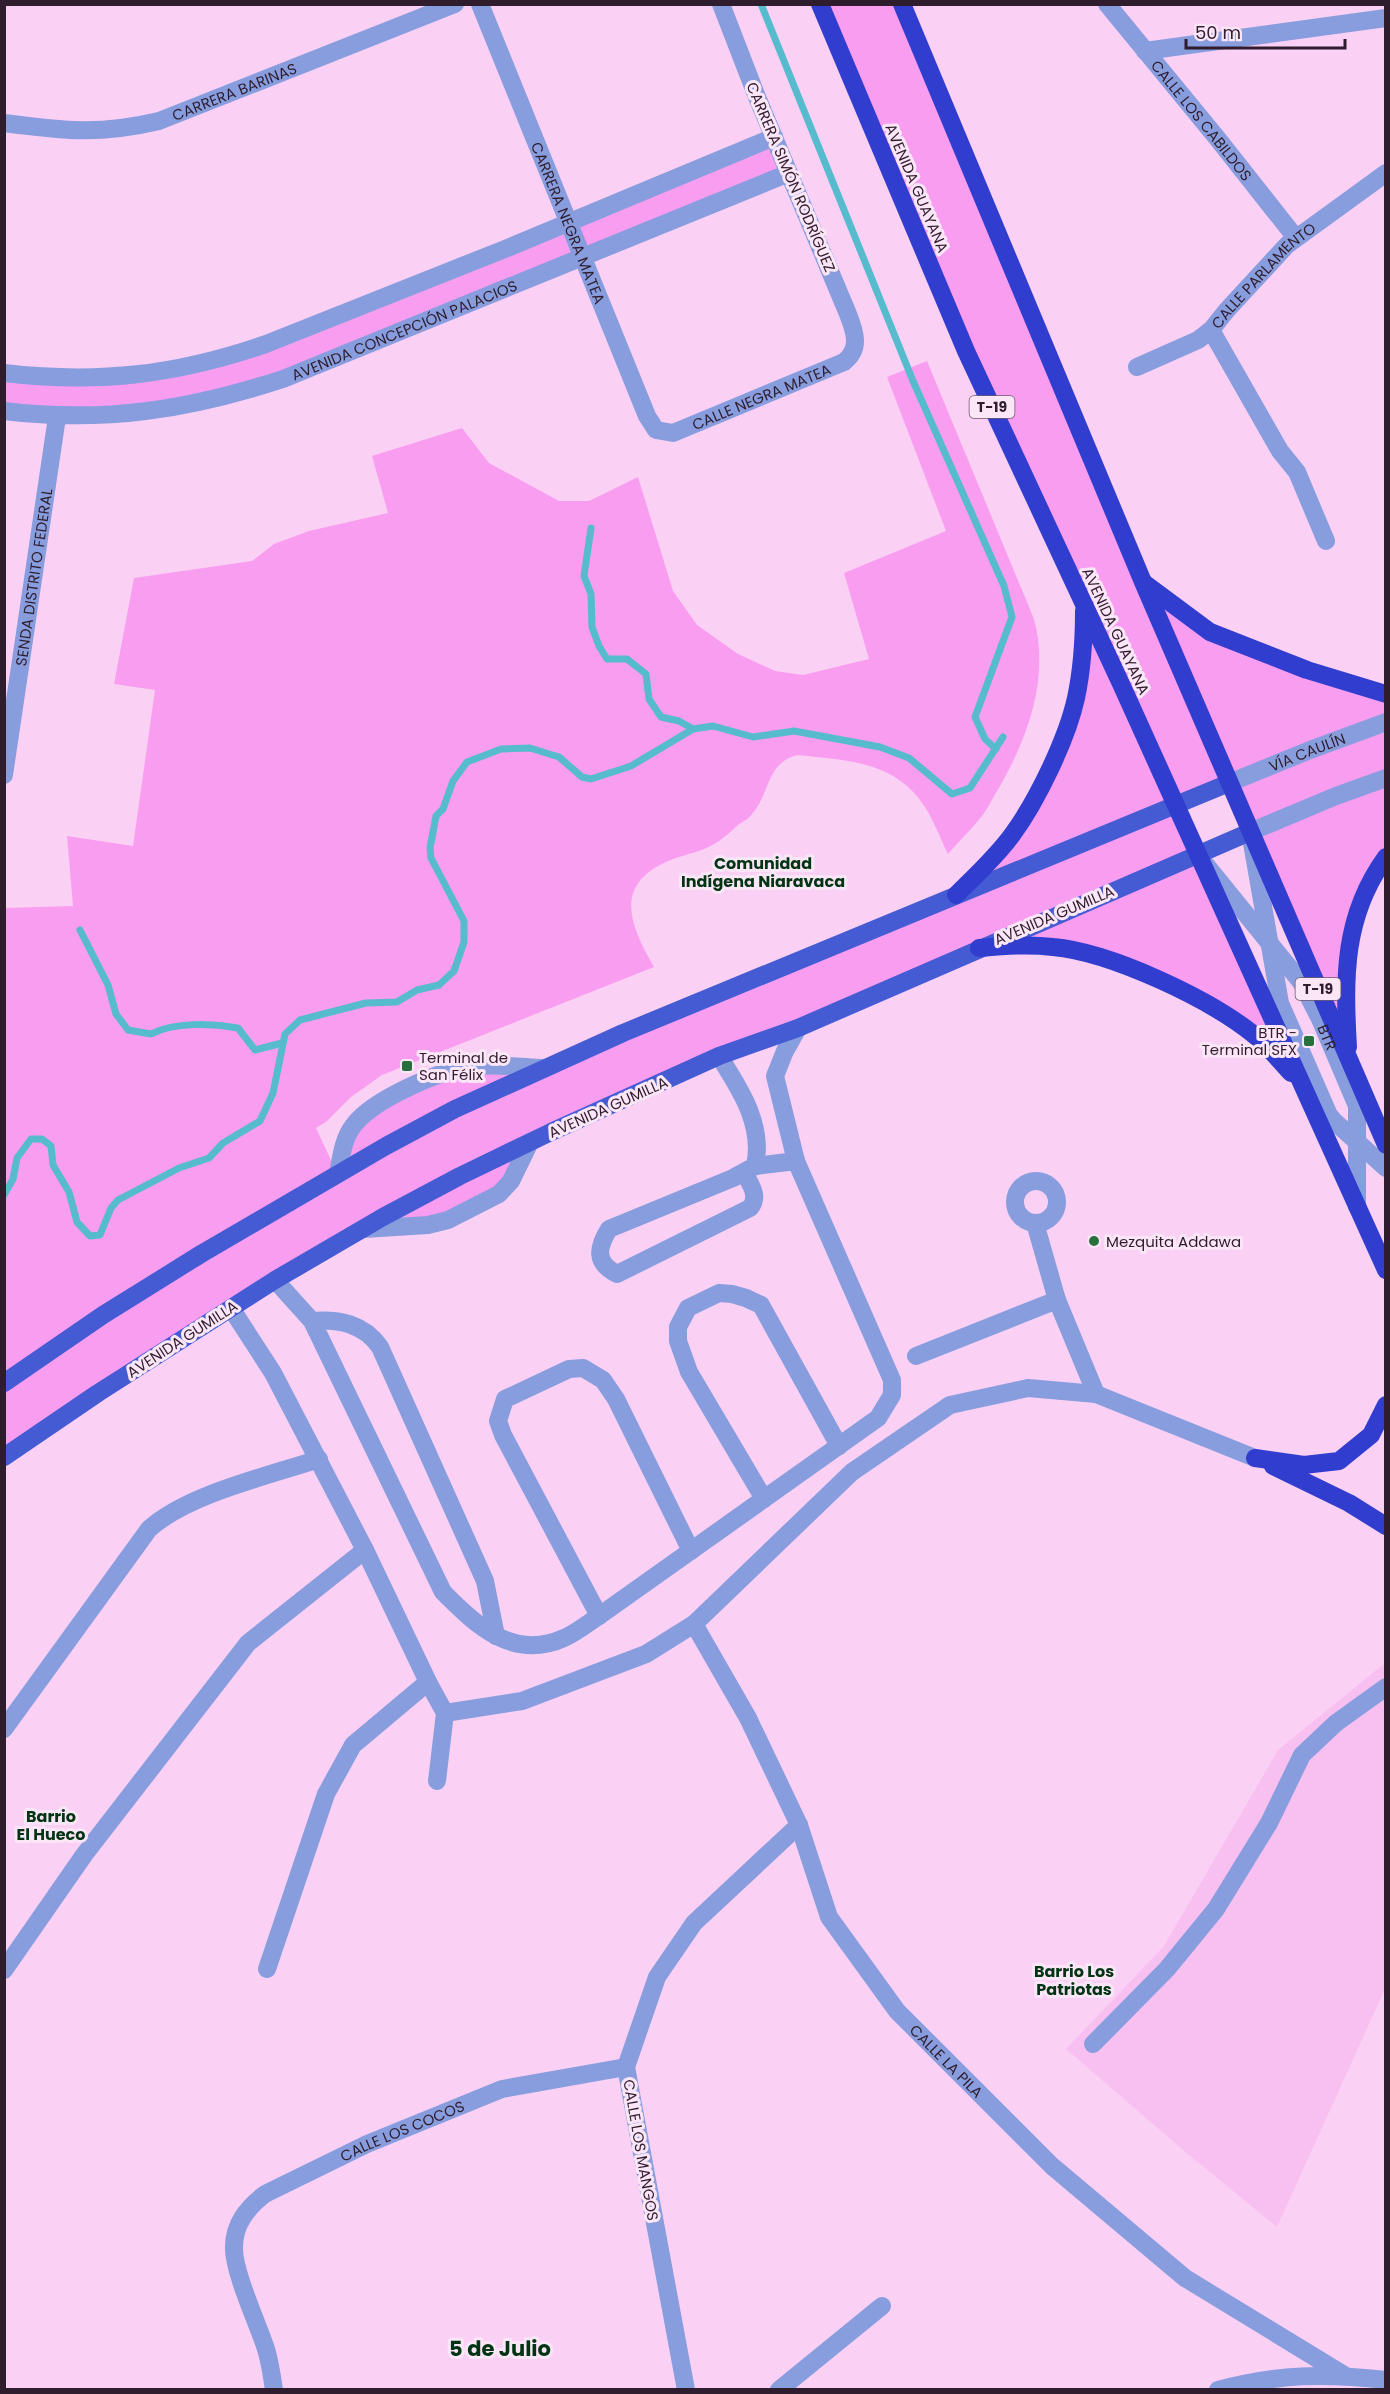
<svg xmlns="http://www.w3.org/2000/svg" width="1390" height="2394" viewBox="0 0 1390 2394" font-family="Poppins,sans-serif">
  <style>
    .built { fill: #f8c0f1 }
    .green { fill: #f99df0 }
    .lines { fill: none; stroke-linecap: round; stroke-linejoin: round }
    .stream { stroke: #56bbcc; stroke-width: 7 }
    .minor { stroke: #889dde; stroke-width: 18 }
    .major { stroke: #445bd4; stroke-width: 18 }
    .highway { stroke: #303dcf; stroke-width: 18 }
    .poi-dot { fill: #27703d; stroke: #fae6f7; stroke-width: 2 }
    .labels { text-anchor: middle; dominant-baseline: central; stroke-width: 6; stroke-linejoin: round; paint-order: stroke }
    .shield { fill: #fae6f7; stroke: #6c596a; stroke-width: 1.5 }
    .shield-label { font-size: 14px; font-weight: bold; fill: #2f1d2d }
    .street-label { font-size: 15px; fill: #2f1d2d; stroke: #fae6f7 }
    .poi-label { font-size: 15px; fill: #2f1d2d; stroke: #fae6f7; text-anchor: start }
    .neighbourhood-label { font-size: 16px; font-weight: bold; fill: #003412; stroke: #fae6f7 }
    .district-label { font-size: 21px; font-weight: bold; fill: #003412; stroke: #fae6f7 }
  </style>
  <rect width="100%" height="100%" fill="#fad1f4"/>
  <path class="built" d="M1385 1663V1989L1277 2227 1189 2155 1066 2049 1164 1946 1278 1750Z"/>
  <g class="green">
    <path d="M820 5H902L1143 582 1178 609 1385 694V857L1361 903 1349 1061 1229 783 1176 805 1303 1087 1255 1035 1086 953 979 948 530 1142 511 1181 448 1220 364 1229 5 1457 4 908 73 906 67 836 133 846 155 690 114 684 134 578 252 561 274 544 309 531 388 513 372 456 462 428 489 463 559 501H589L638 477 673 591 697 625 738 654 775 671 803 675 869 659 844 573 946 531 887 377 927 361 1034 619C1050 678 1028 737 999 788 993 797 989 807 982 816 972 829 959 841 948 854 939 836 932 815 920 800 890 760 842 760 797 755 766 763 770 794 752 814 749 819 742 822 738 825 731 831 724 838 716 843 703 851 688 854 673 859 612 883 629 923 654 967L382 1075 351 1097 326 1122 316 1128 337 1173 353 1125 449 1071 544 1068 955 895 992 859 1064 733 1084 603Z"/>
    <path d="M774 137 789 173 206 401 5 411V373L175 370Z"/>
  </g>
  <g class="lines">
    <g class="stream">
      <path d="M761 4 913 381 1004 586 1012 617 975 717 985 739 996 749"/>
      <path d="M591 528 584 576 591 594 592 627 599 646 607 659H627L646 674 649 699 661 717 679 721 693 729"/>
      <path d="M80 930 108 985 116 1014 128 1030 151 1034C174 1022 212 1023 238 1028L255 1050 282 1043"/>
      <path d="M4 1195 13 1179 17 1158 31 1139H42L51 1146 53 1165 69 1192 77 1222 90 1236 100 1235 111 1208 118 1200 179 1168 209 1158 223 1143 260 1121 273 1093 285 1034 300 1020 366 1003 397 1002 417 990 439 985 454 971 464 942V921L431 858 430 848 436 816 443 809 453 781 467 762 501 749 530 748 559 757 582 777 591 779 631 766 693 729 713 726 753 737 794 731 880 747 909 758 952 794 970 788 1003 737"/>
    </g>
    <g class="minor">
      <path id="s1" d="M480 4 647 416 656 430 673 433 844 362C861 349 855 332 848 314L757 97 721 4"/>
      <path id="s2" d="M1107 4 1217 138 1296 238"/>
      <path d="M1145 51 1386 18"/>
      <path id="s3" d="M4 123C64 131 100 135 159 121L455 4"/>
      <path d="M1211 330 1280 451 1297 472 1326 541"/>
      <path id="s4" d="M1137 367 1198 340 1211 330 1227 310 1287 245 1386 173"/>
      <path d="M4 373C99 384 176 375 266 344L505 249 774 137"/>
      <path id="s5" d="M4 411C105 423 187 410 283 379L789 173"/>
      <path id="s6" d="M4 775 57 417"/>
      <path d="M1386 778 1336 796 1250 832 1280 1003 1329 1115 1334 1121 1386 1168"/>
      <path id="s7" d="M1229 783 1310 750 1386 722"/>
      <path id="s8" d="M1206 865 1301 982 1320 1019 1357 1106V1207"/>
      <path d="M719 1056C740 1089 764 1125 755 1166L733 1178 609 1229C597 1248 595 1263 617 1274L750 1208C760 1196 750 1184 744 1172"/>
      <path d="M755 1166 796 1161"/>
      <path d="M338 1174C341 1158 343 1139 353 1126 373 1099 442 1069 475 1066 497 1064 522 1067 544 1068"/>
      <circle cx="1036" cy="1202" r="21"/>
      <path d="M1035 1223 1057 1300 1096 1394"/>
      <path d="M364 1229 428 1225 448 1220 499 1194 511 1181 530 1142"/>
      <path d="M275 1280 312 1321 443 1592C476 1625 513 1661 564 1638 576 1633 588 1623 599 1616L878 1418 892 1395V1380L796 1161 775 1076 785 1051 798 1028"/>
      <path d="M231 1308 273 1373 365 1550 428 1682 445 1713 437 1781"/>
      <path d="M312 1321C340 1319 364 1324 380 1347L485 1581 496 1636"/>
      <path d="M916 1356 1057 1300"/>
      <path d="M764 1499 689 1372 678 1341V1327L688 1308 719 1293 732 1294 746 1298 761 1305 839 1446"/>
      <path d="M599 1616 503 1435 498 1421 505 1399 569 1369 583 1368 603 1380 616 1399 691 1551"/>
      <path id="s9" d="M694 1624 748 1718 799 1825 829 1917 897 2011 1052 2166 1185 2278 1344 2375"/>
      <path d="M445 1713 522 1701 646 1654 694 1624 852 1472 950 1405 1028 1388 1096 1394 1255 1458"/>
      <path d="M4 1729 149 1529C188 1494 268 1476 319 1459"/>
      <path d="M267 1969 326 1794 353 1745 428 1682"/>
      <path d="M4 1970 84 1855 248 1643 365 1550"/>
      <path d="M1093 2044 1167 1969 1216 1909 1269 1823 1302 1755 1336 1723 1386 1687"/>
      <path id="s10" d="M274 2390C272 2376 270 2362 266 2349 258 2324 233 2271 234 2247 234 2224 247 2208 265 2194L367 2144 502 2089 626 2067"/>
      <path d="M686 2390 626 2067 657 1977 694 1923 799 1825"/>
      <path d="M779 2390 882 2306"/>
      <path d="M1218 2390C1278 2374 1324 2373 1386 2380"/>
    </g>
    <g class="major">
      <path d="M4 1383 103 1315 201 1254 386 1146 455 1109 623 1033 1229 783"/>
      <path d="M4 1457 98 1393 275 1280 383 1217 460 1176 551 1132 719 1056 798 1028 1250 832"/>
    </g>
    <g class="highway">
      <path d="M820 4 966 351 1122 686 1386 1270"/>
      <path d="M902 4 1143 582 1386 1145"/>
      <path d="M1144 583 1210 632 1307 670 1386 694"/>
      <path d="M956 895C975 876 996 857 1012 835 1037 801 1067 739 1076 698 1082 670 1084 640 1084 611"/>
      <path d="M979 948C1004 946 1028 944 1053 947 1110 952 1208 998 1253 1034 1267 1045 1279 1060 1291 1073"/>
      <path d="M1348 1047C1344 978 1343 916 1386 857"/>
      <path d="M1255 1458 1304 1465 1339 1461 1371 1435 1386 1405"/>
      <path d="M1273 1466 1349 1503 1386 1526"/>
    </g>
  </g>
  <g class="poi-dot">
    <rect x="1303" y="1035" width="12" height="12" rx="3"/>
    <rect x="401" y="1060" width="12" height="12" rx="3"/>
    <circle cx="1094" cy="1241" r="6"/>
  </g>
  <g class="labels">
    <g class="shield">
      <rect x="969.5" y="396" width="45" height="22" rx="4.5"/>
      <rect x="1295.5" y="978" width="45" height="22" rx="4.5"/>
    </g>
    <g class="shield-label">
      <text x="992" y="407">T-19</text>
      <text x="1318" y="989">T-19</text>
    </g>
    <g class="street-label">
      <text stroke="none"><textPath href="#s3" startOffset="237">CARRERA BARINAS</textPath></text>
      <text stroke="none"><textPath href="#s2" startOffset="150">CALLE LOS CABILDOS</textPath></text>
      <text transform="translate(791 177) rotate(67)">CARRERA SIMÓN RODRÍGUEZ</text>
      <text transform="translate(917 188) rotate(67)">AVENIDA GUAYANA</text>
      <text stroke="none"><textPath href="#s1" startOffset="236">CARRERA NEGRA MATEA</textPath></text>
      <text stroke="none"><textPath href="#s4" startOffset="159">CALLE PARLAMENTO</textPath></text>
      <text stroke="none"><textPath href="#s5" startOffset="414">AVENIDA CONCEPCIÓN PALACIOS</textPath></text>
      <text stroke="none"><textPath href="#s1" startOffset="574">CALLE NEGRA MATEA</textPath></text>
      <text stroke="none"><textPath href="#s6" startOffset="200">SENDA DISTRITO FEDERAL</textPath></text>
      <text transform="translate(1116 631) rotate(65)">AVENIDA GUAYANA</text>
      <text stroke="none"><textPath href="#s7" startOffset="84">VÍA CAULÍN</textPath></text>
      <text transform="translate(1054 915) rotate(-23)">AVENIDA GUMILLA</text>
      <text stroke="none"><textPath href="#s8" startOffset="212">BTR</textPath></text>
      <text transform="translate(608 1107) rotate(-24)">AVENIDA GUMILLA</text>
      <text transform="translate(182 1339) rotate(-33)">AVENIDA GUMILLA</text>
      <text stroke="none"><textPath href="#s9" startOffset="510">CALLE LA PILA</textPath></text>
      <text stroke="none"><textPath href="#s10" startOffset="364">CALLE LOS COCOS</textPath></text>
      <text transform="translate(641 2150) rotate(80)">CALLE LOS MANGOS</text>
    </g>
    <g class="poi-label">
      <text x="1297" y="1032" text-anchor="end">BTR -<tspan x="1297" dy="17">Terminal SFX</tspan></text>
      <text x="419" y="1057">Terminal de<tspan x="419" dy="17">San Félix</tspan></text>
      <text x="1106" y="1241">Mezquita Addawa</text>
    </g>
    <g class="neighbourhood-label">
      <text x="763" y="863">Comunidad<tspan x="763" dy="18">Indígena Niaravaca</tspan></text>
      <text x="51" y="1816">Barrio<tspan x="51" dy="18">El Hueco</tspan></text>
      <text x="1074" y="1971">Barrio Los<tspan x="1074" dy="18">Patriotas</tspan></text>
    </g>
    <g class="district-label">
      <text x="500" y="2348">5 de Julio</text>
    </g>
  </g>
  <rect width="1390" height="2394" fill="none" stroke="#2f1d2d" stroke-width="12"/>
  <path d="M1186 39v9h159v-9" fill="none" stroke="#2f1d2d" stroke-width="3"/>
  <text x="1195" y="39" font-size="18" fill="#2f1d2d" stroke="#fae6f7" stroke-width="4.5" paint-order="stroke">50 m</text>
</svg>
